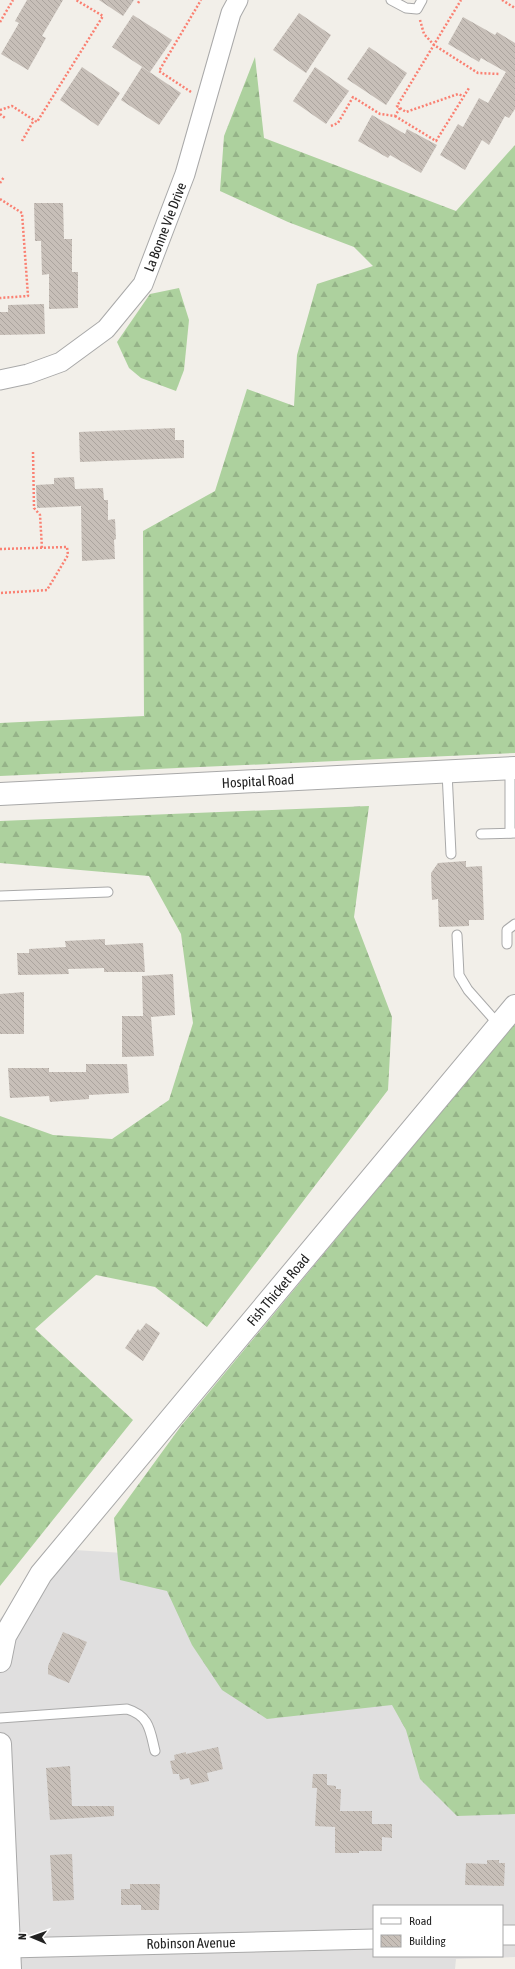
<svg xmlns="http://www.w3.org/2000/svg" width="515" height="1969" viewBox="0 0 515 1969" font-family="'Asap Condensed',sans-serif">
  <style>
    .residential { fill: #e0dfdf; fill-rule: evenodd }
    .forest { fill: url(#forest-firs) }
    .building { fill: url(#building-back-hatch) }
    .lines { fill: none; stroke-linecap: round; stroke-linejoin: round }
    .service-casing { stroke: #a9a9a9; stroke-width: 11 }
    .minor-casing { stroke: #a9a9a9; stroke-width: 21 }
    .tertiary-casing { stroke: #a9a9a9; stroke-width: 24 }
    .path { stroke: #fa8072; stroke-width: 2.5; stroke-dasharray: 2 2; stroke-linecap: butt }
    .service { stroke: #fff; stroke-width: 9 }
    .minor { stroke: #fff; stroke-width: 19 }
    .tertiary { stroke: #fff; stroke-width: 22 }
    .labels { text-anchor: middle; dominant-baseline: central; stroke-width: 3; stroke-linejoin: round; paint-order: stroke }
    .street-label { font-size: 14px; fill: #222; stroke: #fff }
  </style>
  <defs>
    <pattern id="forest-firs" width="22" height="20" patternUnits="userSpaceOnUse"><rect width="22" height="20" fill="#add19e"/><path d="M5 1l3.5 6h-7zM16 11l3.5 6h-7z" fill="#95b388"/></pattern>
    <pattern id="building-back-hatch" width="6" height="6" patternUnits="userSpaceOnUse"><rect width="6" height="6" fill="#c7bfb8"/><path d="M-1 5l2 2M0 0l6 6M5-1l2 2" fill="none" stroke="#aba49e"/></pattern>
  </defs>
  <rect width="100%" height="100%" fill="#f2efe9"/>
  <path class="residential" d="M58 1549 222 1559 427 1667 515 1795V1957L456 1959 455 1969H0V1619ZM374 1906H502V1956H374Z"/>
  <g class="forest">
    <path d="M255 57 264 138 456 211 515 145V753L0 776V723L144 716 143 531 215 491 247 389 294 406 297 355 317 284 373 266 354 247 288 222 220 191 224 136Z"/>
    <path d="M179 288 189 320 184 370 176 391 141 378 129 368 117 342 150 294Z"/>
    <path d="M369 806 354 917 392 1017 388 1090 207 1327 155 1287 96 1275 35 1329 133 1420 0 1586V1116L53 1135 112 1139 169 1100 193 1023 181 934 149 876 0 863V821Z"/>
    <path d="M515 1023V1814L457 1816 420 1779 406 1730 392 1705 267 1719 222 1690 192 1645 167 1591 120 1580 114 1518 181 1426Z"/>
  </g>
  <g class="building">
    <path d="M27 0H63L42 36 46 38 28 70 1 54 19 23 15 21Z"/>
    <path d="M99 0H134L123 16Z"/>
    <path d="M299 13 331 35 306 73 273 50Z"/>
    <path d="M133 15 172 40 150 72 112 47Z"/>
    <path d="M463 17 495 35 497 32 515 43V109L509 118 505 116 489 145 482 140 465 170 440 155 458 124 463 127 479 98 488 103 506 72 481 58 479 62 448 44Z"/>
    <path d="M369 47 407 73 386 105 347 79Z"/>
    <path d="M82 67 120 93 98 126 60 100Z"/>
    <path d="M142 67 181 93 159 125 121 100Z"/>
    <path d="M315 67 349 91 326 124 293 101Z"/>
    <path d="M372 115 405 134 407 129 437 145 421 173 390 155 388 158 358 141Z"/>
    <path d="M34 203H63L64 239H72V272H78V308L49 309V274L42 275 41 241H35Z"/>
    <path d="M44 304 45 334 0 335V312H8V305Z"/>
    <path d="M175 428V440H184V458L80 462 79 432Z"/>
    <path d="M74 477 75 489 103 488 104 500H108V520L115 519 116 539 114 540 115 559 82 561 81 506 37 508 36 485 54 484V478Z"/>
    <path d="M466 861V867L482 866 484 920H469V926L439 927 438 899 432 900 431 873 438 863Z"/>
    <path d="M105 939V945L143 943 145 972H104V968L68 969 69 974 18 975 17 953H29V949L66 947 65 941Z"/>
    <path d="M173 974 175 1015 151 1017 154 1056 122 1057V1016H143L142 976Z"/>
    <path d="M24 992V1034H0V994Z"/>
    <path d="M86 1064H127L129 1093 89 1095V1099L50 1102 49 1096 10 1098 8 1068H49V1072H86Z"/>
    <path d="M146 1323 160 1333 143 1361 125 1348 138 1329 140 1331Z"/>
    <path d="M63 1632 87 1642 69 1683 48 1674V1666Z"/>
    <path d="M218 1747 223 1769 207 1773 209 1781 191 1785 189 1778 180 1780 179 1774H173L170 1761 175 1760 174 1755 186 1752V1754Z"/>
    <path d="M70 1766 72 1806H114V1816L50 1820 46 1768Z"/>
    <path d="M313 1774H327V1785L336 1786V1789H341L340 1811H372V1824H392V1838L382 1837V1851H359V1853H335V1827L315 1826 317 1788H312Z"/>
    <path d="M72 1854 74 1900 53 1901 50 1855Z"/>
    <path d="M487 1860H499V1863H505L504 1886 465 1885 466 1863 487 1864Z"/>
    <path d="M130 1884H160L159 1910H141V1905H121V1889H130Z"/>
  </g>
  <g class="lines">
    <defs>
      <g id="service">
        <path d="M391 0 406 8 417 9 422 0"/>
        <path d="M510 768V833"/>
        <path d="M447 772 451 854"/>
        <path d="M481 834 515 833"/>
        <path d="M0 896 108 892"/>
        <path d="M457 935 459 975 468 990 499 1025"/>
        <path d="M507 944V930L515 924"/>
        <path d="M0 1718 127 1709C150 1716 150 1731 155 1751"/>
      </g>
      <g id="minor">
        <path d="M0 380 28 374 61 362 106 329 143 284 185 174 231 13 238 0"/>
        <path d="M502 1935H515"/>
        <path d="M9 1948 374 1939"/>
      </g>
      <g id="tertiary">
        <path d="M0 794 515 768"/>
        <path d="M0 1661 5 1636 41 1574 515 1006"/>
        <path d="M0 1744 10 1969"/>
      </g>
    </defs>
    <use href="#service" class="service-casing"/>
    <use href="#minor" class="minor-casing"/>
    <use href="#tertiary" class="tertiary-casing"/>
    <g class="path">
      <path d="M502 0 515 8"/>
      <path d="M138 3 140 0"/>
      <path d="M420 20 424 34 434 45 478 73 500 74"/>
      <path d="M0 22 13 0"/>
      <path d="M191 92 159 71 201 0"/>
      <path d="M400 108 406 112 458 94 463 96"/>
      <path d="M0 110 12 106 37 122 103 16 76 0"/>
      <path d="M0 114 5 118"/>
      <path d="M395 116 436 141 469 88"/>
      <path d="M331 126 338 123 353 97 380 114 395 116 400 108 397 106 461 0"/>
      <path d="M22 141 34 120"/>
      <path d="M0 183 4 177"/>
      <path d="M0 199 22 213 28 296 0 298"/>
      <path d="M33 452 34 508 40 515 42 548"/>
      <path d="M0 549 67 547 68 555 47 590 0 593"/>
    </g>
    <use href="#service" class="service"/>
    <use href="#minor" class="minor"/>
    <use href="#tertiary" class="tertiary"/>
  </g>
  <g class="labels">
    <g class="street-label">
      <text transform="translate(165 227) rotate(-69)">La Bonne Vie Drive</text>
      <text transform="translate(258 781) rotate(-3)">Hospital Road</text>
      <text transform="translate(278 1290) rotate(-50)">Fish Thicket Road</text>
      <text transform="translate(191 1943) rotate(-1)">Robinson Avenue</text>
    </g>
  </g>
  <rect x="373" y="1905" width="130" height="52" fill="#ffffff" stroke="#a7a7a7"/>
  <rect x="381" y="1918" width="20" height="6" fill="#ffffff" stroke="#a7a7a7"/>
  <text x="409" y="1925" font-size="12" fill="#222222">Road</text>
  <rect x="381" y="1935" width="20" height="12" fill="url(#building-back-hatch)" stroke="#a7a7a7"/>
  <text x="409" y="1945" font-size="12" fill="#222222">Building</text>
  <g transform="translate(32 1937) rotate(272)" stroke="#ffffff" stroke-width="3" paint-order="stroke">
  <path d="M0-3L7 15L0 10L-7 15Z" fill="#222222"/>
  <text y="-6" font-size="11" font-weight="bold" text-anchor="middle" fill="#222222">N</text>
  </g>
</svg>
